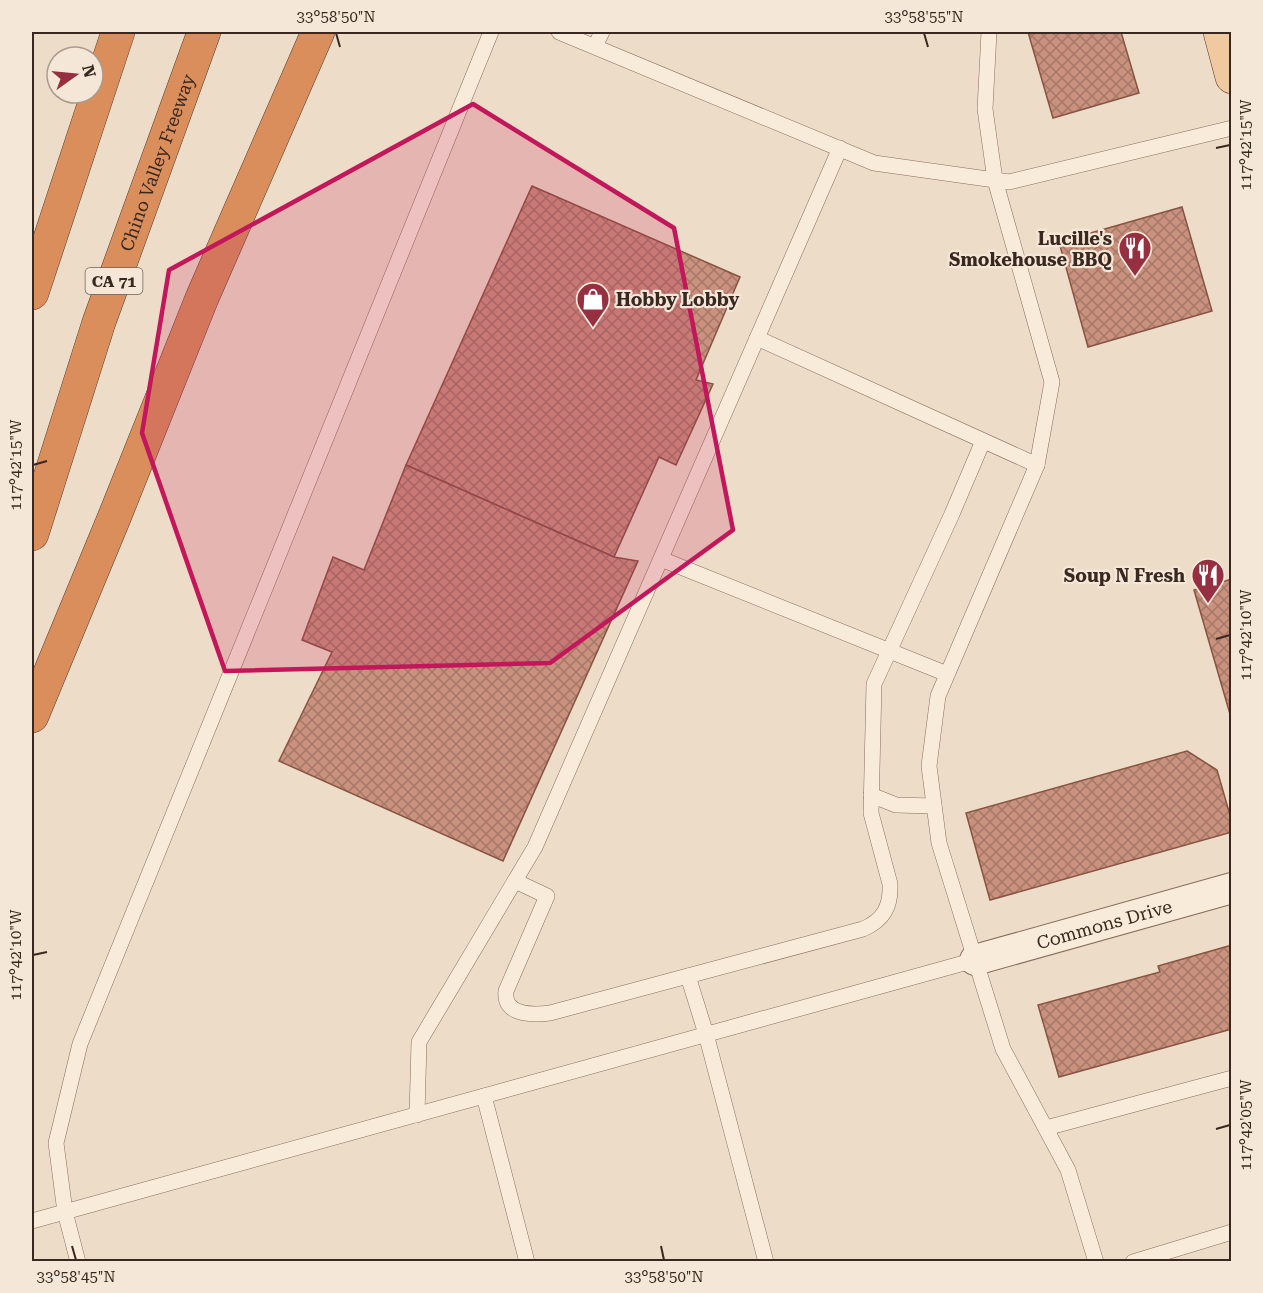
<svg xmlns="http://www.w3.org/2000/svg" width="1263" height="1293" viewBox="0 0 1263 1293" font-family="'Roboto Serif',serif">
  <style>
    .building { fill: url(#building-cross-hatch); stroke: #875443; stroke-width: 1.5 }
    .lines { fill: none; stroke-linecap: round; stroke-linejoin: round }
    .lane-casing { stroke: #896d5d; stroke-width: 16 }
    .street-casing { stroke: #896d5d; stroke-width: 32 }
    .primary-casing { stroke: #573c31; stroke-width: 34 }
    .highway-casing { stroke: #573c31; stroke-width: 34 }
    .lane { stroke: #f8ebda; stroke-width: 15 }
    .street { stroke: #f8ebda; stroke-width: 30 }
    .primary { stroke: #efcaa1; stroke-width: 33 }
    .highway { stroke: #d98e5c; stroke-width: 33 }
    .marked { fill: #c2185b; fill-opacity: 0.2; stroke: #c2185b; stroke-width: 4.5; stroke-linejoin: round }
    .ticks { fill: none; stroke: #392820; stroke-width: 2 }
    .labels { text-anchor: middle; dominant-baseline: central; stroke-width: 4.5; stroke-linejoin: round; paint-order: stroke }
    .shield { fill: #f5e7d7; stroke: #716157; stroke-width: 1.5 }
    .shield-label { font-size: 16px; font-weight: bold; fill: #392820 }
    .street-label { font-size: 18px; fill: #392820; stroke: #f5e7d7 }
    .poi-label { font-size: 18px; font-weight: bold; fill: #392820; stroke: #f5e7d7; text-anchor: end }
    .neatline { fill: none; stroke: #392820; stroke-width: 2 }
    .ticks-label { font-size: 15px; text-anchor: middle; fill: #392820 }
  </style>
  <defs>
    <pattern id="building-cross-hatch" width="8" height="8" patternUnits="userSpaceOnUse" patternTransform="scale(1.5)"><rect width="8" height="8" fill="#ca927e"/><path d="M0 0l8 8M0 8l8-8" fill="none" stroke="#a57767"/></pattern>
  </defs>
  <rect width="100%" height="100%" fill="#eddcc7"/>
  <g class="building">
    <path d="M1028 32H1121L1139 93 1053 118Z"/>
    <path d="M532 186 740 277 696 380 713 384 676 465 659 457 614 557 406 465Z"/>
    <path d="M1182 207 1212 311 1088 347 1059 242Z"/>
    <path d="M406 465 614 557 638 561 503 861 279 761 332 652 302 640 333 557 364 570Z"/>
    <path d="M1232 579V721L1194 590Z"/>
    <path d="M1187 751 1217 770 1232 822V832L990 900 966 813Z"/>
    <path d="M1232 945V1029L1059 1077 1038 1005 1160 972 1158 966Z"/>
  </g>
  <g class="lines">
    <defs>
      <g id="lane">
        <path d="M559 32 874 163 1009 182 1232 128"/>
        <path d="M989 32 985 109 995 180 1052 382 1037 465 938 696 929 766 939 843 1003 1049 1068 1170 1096 1262"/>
        <path d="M595 46 602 32"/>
        <path d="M757 338 1037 465"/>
        <path d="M661 559 947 674"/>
        <path d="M871 795 896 805 934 806"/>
        <path d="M515 881 547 896 506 991C503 1016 533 1015 550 1013L863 929C884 920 891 906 890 884L871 813 874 684 952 514 983 441"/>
        <path d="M688 976 706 1034 766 1262"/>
        <path d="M484 1096 527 1262"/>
        <path d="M417 1115 419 1042 535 847 840 148"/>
        <path d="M1046 1128 1232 1078"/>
        <path d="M32 1221 975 960"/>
        <path d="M78 1262 65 1212 56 1143 80 1044 491 32"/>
        <path d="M1133 1262 1232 1232"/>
      </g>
      <g id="street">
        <path id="s1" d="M975 960 1232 888"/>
      </g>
      <path id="primary" d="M1220 32 1232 77"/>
      <g id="highway">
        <path d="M32 293 118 32"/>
        <path id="s2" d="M32 534 99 322 204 32"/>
        <path d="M32 716 114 518 202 298 318 32"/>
      </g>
    </defs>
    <use href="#lane" class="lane-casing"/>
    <use href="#street" class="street-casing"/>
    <use href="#primary" class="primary-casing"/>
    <use href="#highway" class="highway-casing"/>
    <use href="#lane" class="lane"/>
    <use href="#street" class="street"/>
    <use href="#primary" class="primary"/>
    <use href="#highway" class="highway"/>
  </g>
  <path class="marked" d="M473 104 674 228 733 530 550 663 225 671 142 433 169 270Z"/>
  <path class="ticks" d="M336 33 340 47M924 33 928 47M1216 148 1230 145M33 465 47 461M1216 639 1230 635M33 955 47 952M1216 1129 1230 1125M72 1246 76 1260M661 1246 664 1260"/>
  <defs>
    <symbol id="restaurant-pin" viewBox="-11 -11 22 30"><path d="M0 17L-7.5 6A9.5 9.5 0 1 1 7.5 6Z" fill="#962f40" stroke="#f5e7d7"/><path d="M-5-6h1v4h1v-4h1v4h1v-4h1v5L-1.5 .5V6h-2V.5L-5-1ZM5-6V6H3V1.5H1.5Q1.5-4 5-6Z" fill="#fff"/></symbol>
    <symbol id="shop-pin" viewBox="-11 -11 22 30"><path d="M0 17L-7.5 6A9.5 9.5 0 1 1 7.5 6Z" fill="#962f40" stroke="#f5e7d7"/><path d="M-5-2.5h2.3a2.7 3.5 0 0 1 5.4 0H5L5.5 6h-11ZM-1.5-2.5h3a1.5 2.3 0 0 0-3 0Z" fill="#fff"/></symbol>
  </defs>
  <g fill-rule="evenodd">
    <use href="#restaurant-pin" x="1116" y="229" width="38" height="52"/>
    <use href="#shop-pin" x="574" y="280" width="38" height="52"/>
    <use href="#restaurant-pin" x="1189" y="556" width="38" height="52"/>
  </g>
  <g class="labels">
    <rect class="shield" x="85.5" y="268" width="57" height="26" rx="4.5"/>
    <g class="shield-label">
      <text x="114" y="281">CA 71</text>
    </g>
    <g class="street-label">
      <text stroke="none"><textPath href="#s2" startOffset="392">Chino Valley Freeway</textPath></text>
      <text stroke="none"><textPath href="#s1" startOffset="134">Commons Drive</textPath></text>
    </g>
    <g class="poi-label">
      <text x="1112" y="238">Lucille's<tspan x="1112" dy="21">Smokehouse BBQ</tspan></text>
      <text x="616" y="299" text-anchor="start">Hobby Lobby</text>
      <text x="1185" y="575">Soup N Fresh</text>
    </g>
  </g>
  <rect width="1263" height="1293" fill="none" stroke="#f5e7d7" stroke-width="66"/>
  <g transform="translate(75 75) rotate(75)"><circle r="28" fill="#f5e7d7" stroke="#aa9b8e" stroke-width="1.5"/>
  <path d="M0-4.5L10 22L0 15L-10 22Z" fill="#962f40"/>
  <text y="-9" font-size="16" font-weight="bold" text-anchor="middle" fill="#392820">N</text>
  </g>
  <rect x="33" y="33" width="1197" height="1227" class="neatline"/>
  <g class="ticks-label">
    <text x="336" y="22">33°58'50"N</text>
    <text x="924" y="22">33°58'55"N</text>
    <text transform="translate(1246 145) rotate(-90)" y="5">117°42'15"W</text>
    <text transform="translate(16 465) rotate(-90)" y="5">117°42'15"W</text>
    <text transform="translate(1246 635) rotate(-90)" y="5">117°42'10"W</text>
    <text transform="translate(16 955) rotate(-90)" y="5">117°42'10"W</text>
    <text transform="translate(1246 1125) rotate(-90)" y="5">117°42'05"W</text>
    <text x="76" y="1282">33°58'45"N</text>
    <text x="664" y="1282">33°58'50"N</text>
  </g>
</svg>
